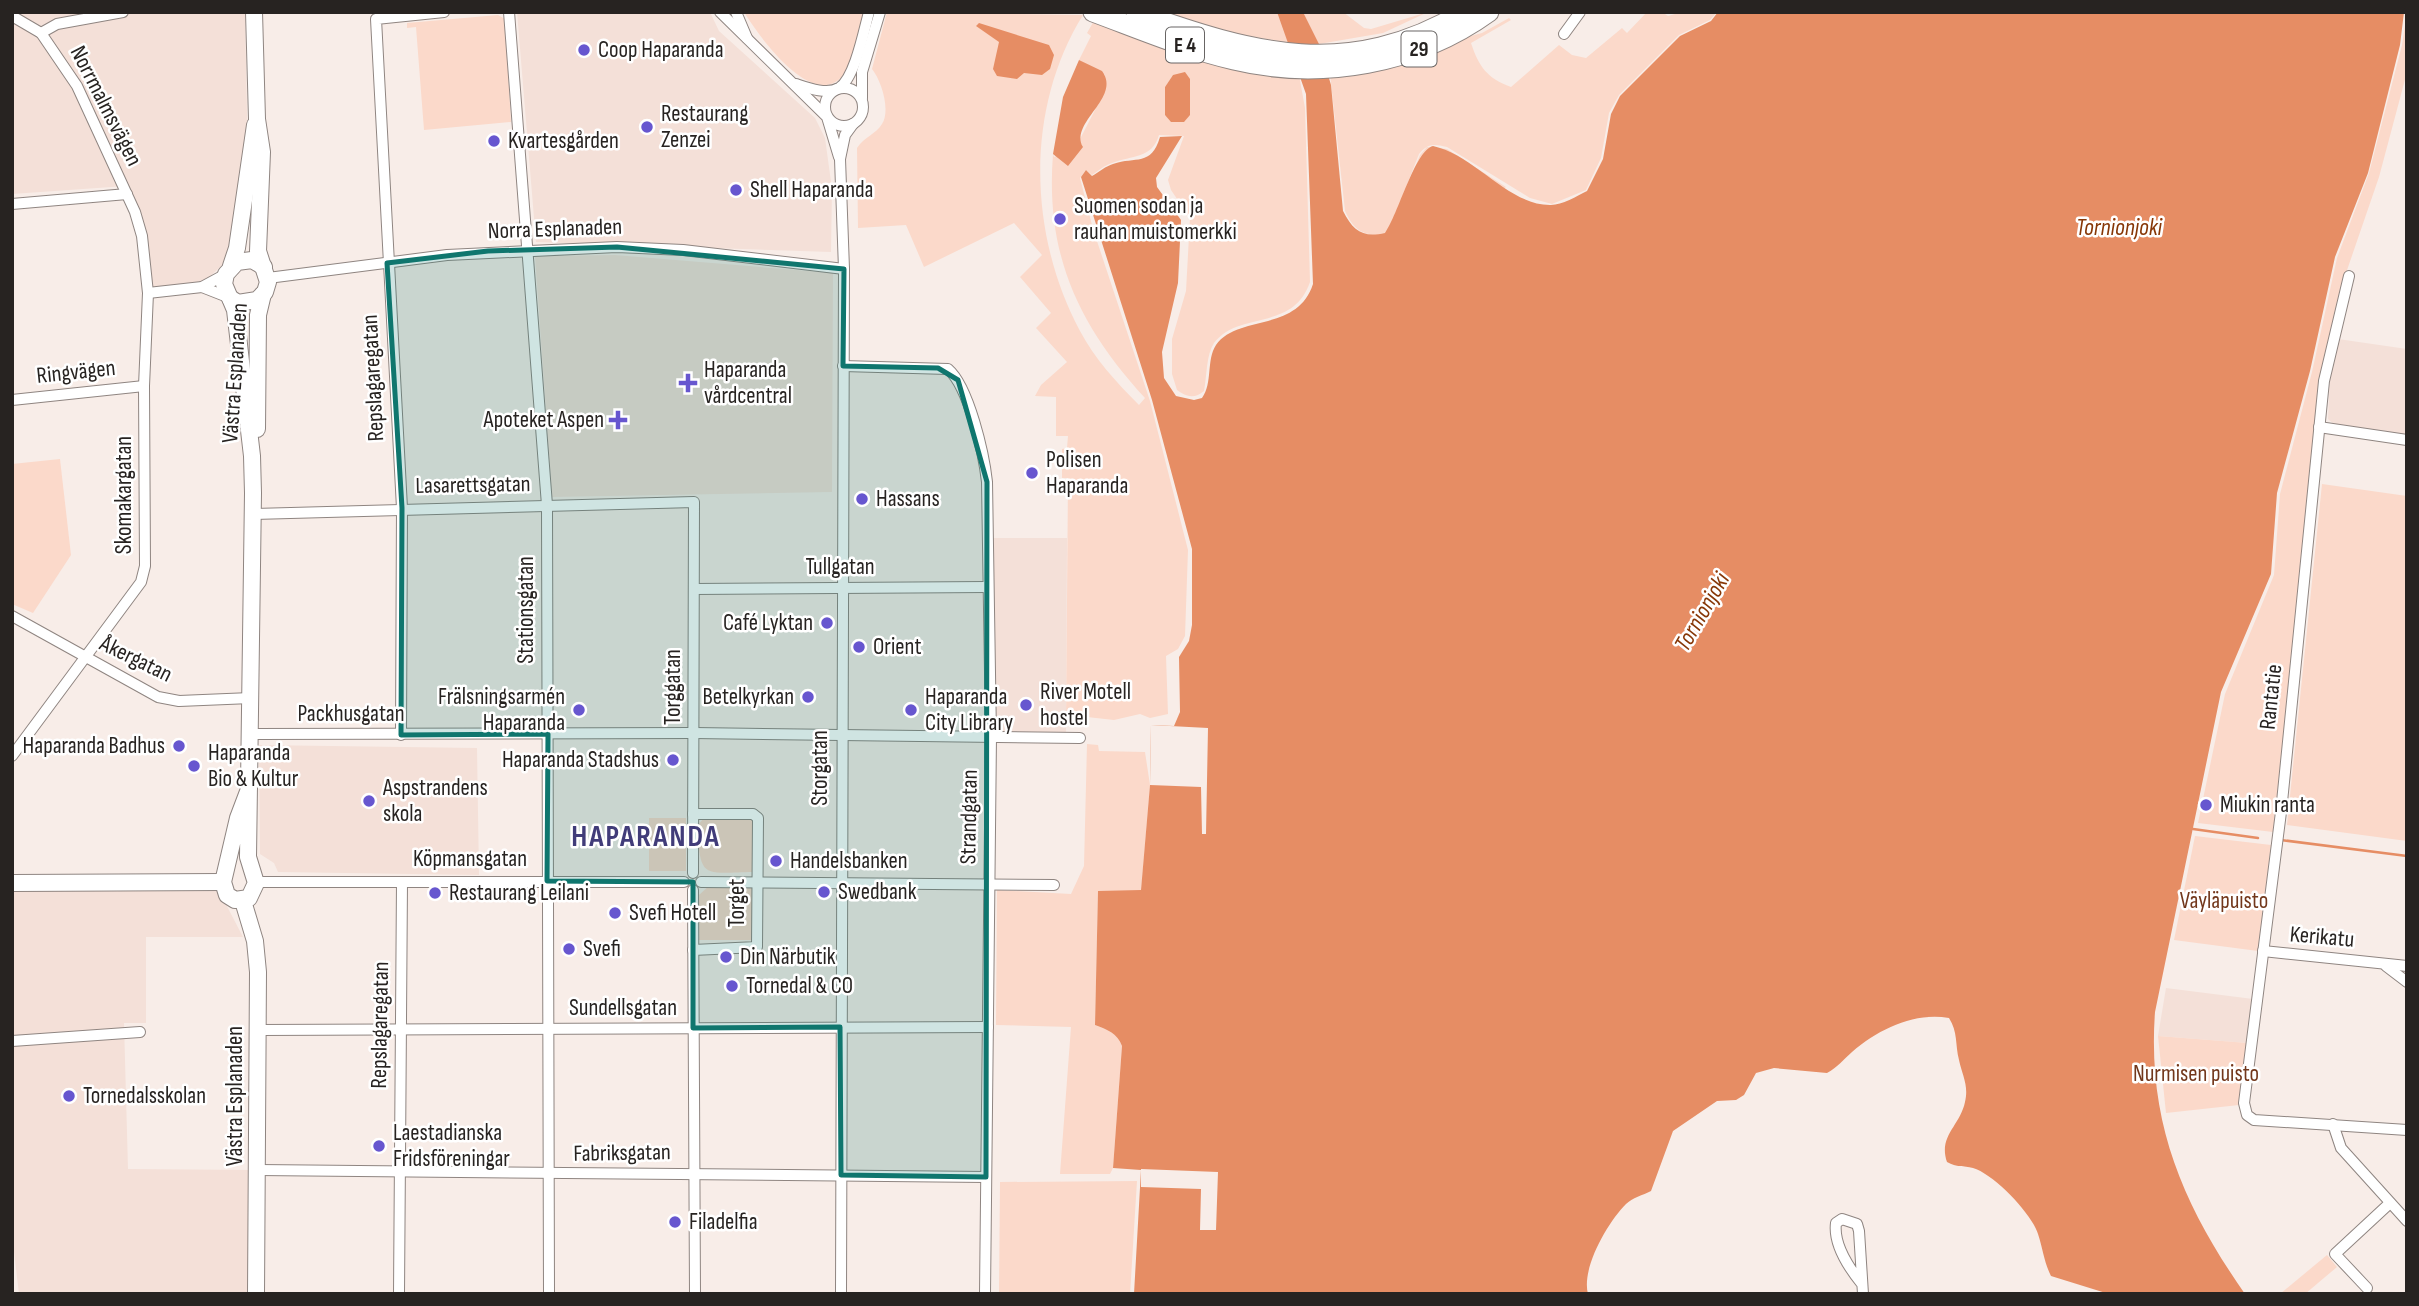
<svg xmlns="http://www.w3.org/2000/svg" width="2419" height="1306" viewBox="0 0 2419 1306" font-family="'Sofia Sans Condensed',sans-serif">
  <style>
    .built { fill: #f4e0d8 }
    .green { fill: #fbd9ca; fill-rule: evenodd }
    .water { fill: #e68d64 }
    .pier { fill: #f8ede8 }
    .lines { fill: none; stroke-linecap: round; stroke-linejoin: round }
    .stream { stroke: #e68d64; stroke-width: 2.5 }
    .street-casing { stroke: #8f8581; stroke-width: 12 }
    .secondary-casing { stroke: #8f8581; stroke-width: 18 }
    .highway-casing { stroke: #8f8581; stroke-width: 21 }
    .street { stroke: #fff; stroke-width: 10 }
    .secondary { stroke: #fff; stroke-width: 16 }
    .highway { stroke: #fff; stroke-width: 19 }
    .marked { fill: #0f766e; fill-opacity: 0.2; stroke: #0f766e; stroke-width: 5; stroke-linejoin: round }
    .poi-dot { fill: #6756cf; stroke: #fff; stroke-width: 2.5 }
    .labels { text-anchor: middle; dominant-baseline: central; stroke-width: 5; stroke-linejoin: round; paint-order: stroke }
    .shield { fill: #fff; stroke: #686564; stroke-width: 2 }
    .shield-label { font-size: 21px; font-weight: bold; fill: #272321 }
    .poi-label { font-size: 23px; fill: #272321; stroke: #fff; text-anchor: start }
    .street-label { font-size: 23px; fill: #272321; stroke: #fff }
    .park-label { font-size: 23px; fill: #72371b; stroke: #fff }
    .water-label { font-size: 24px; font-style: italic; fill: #873707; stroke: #fff }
    .district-label { font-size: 30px; font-weight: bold; letter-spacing: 2px; fill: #413c79; stroke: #fff }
  </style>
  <rect width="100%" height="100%" fill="#f8ede8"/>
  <g class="built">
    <path d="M12 12H245L248 164 233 255 204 282 150 289 126 186 12 194Z"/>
    <path d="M517 12H710L719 31 815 118 825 138 832 189 831 252 536 242Z"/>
    <path d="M615 255 833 273 832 492 552 497 535 256Z"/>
    <path d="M2338 339 2407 349V435L2335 425 2328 419 2330 375Z"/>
    <path d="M993 538H1067L1066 740 995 736Z"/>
    <path d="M259 745 477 748 479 875 278 872 274 863 260 854Z"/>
    <path d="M12 889H218L243 937H146V1023H124L128 1169 255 1170 253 1294H19L12 1235Z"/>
    <path d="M2166 988 2253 999 2248 1043 2158 1036Z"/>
  </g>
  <g class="green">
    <path d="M744 12H864C859 30 856 55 847 70 817 119 758 35 744 12Z"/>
    <path d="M887 12 1083 15C1025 108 1028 234 1080 331 1095 359 1116 382 1139 405L1145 398C1079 326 1045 255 1053 154L1054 157 1081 146 1080 139 1095 110 1105 75 1079 60 1091 36 1087 33 1095 19 1299 75 1305 108 1310 282C1293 332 1239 310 1214 343 1206 355 1207 376 1204 391 1195 399 1186 397 1177 390L1172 374V339L1186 291 1190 218 1171 190 1168 180 1184 136 1159 135C1152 159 1132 155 1112 163 1105 165 1098 171 1092 175L1086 170 1080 178 1093 229 1150 401 1188 550 1185 636 1178 649 1166 656 1168 714 1150 718 1140 714 1114 720 1087 717 1086 726H1066L1068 478H1062V449L1067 448 1068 436H1056V397L1035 396 1041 385 1067 362 1036 328 1051 313 1020 277 1042 255 1014 223 924 267 906 225 858 228 857 148C864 137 876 134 882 124 891 110 881 80 872 69ZM1173 75H1178L1165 116V87Z"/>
    <path d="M1165 12H1277L1290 43 1225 32Z"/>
    <path d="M1303 12H1343L1364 28 1371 29 1428 12 1383 33 1319 44Z"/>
    <path d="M1647 12H1662L1668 16 1682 12H1717L1710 20 1679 35 1619 95 1609 113 1601 158 1586 190 1552 204 1530 198 1447 147C1434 144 1428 143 1419 154L1394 218 1420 155 1427 147 1447 149 1506 187 1305 334 1343 211C1350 226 1358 237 1376 235 1359 234 1352 226 1345 211L1330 74 1482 33 1509 18 1511 20 1471 43C1479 67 1487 78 1511 87L1559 45 1572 55 1586 58 1622 28 1627 33Z"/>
    <path d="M2407 12V72L2379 177 2345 276 2321 380 2273 832 2198 823 2225 694 2274 575 2280 494 2312 372 2337 258 2369 173 2402 45Z"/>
    <path d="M498 15 505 19 511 122 424 130 416 27 407 28V23Z"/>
    <path d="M60 459 71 555 33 613 12 604V464Z"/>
    <path d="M2322 484 2407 496V841L2287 825Z"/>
    <path d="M1087 744 1098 745 1099 751 1145 752 1150 785 1141 891H1098L1095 1025C1108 1030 1117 1033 1122 1046L1113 1168 1110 1174H1060L1071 1027 996 1025 997 890 1071 894 1084 866Z"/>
    <rect x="649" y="818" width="37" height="53"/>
    <path d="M704 818 753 820 754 872C703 873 699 880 698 825Z"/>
    <path d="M2195 836 2271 845 2258 951 2174 940Z"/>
    <path d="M710 885 753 887V940H699V895Z"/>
    <path d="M2158 1036 2248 1043 2239 1105 2166 1113Z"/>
    <path d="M1137 1181 1130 1294H999L1000 1182Z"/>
    <path d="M2327 1255 2337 1267 2305 1294H2280Z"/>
  </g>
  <g class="water">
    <path d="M1277 12H1303L1319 44 1331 85 1343 211C1353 231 1363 238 1385 233 1398 215 1415 150 1433 146 1475 155 1509 206 1551 205 1562 205 1577 196 1587 191L1603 159 1611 114 1620 96 1680 36 1711 21 1718 12H2404L2400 45 2368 173 2335 257 2310 371 2277 493 2271 574 2221 692 2155 1012C2147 1122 2183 1205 2245 1294H2109L2051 1276C2044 1262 2043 1249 2038 1234 2032 1214 1994 1174 1973 1168 1963 1165 1957 1168 1947 1162 1938 1136 1960 1126 1965 1102 1969 1085 1962 1075 1959 1060 1955 1044 1958 1032 1949 1018 1914 1012 1879 1029 1852 1052 1843 1060 1838 1067 1827 1073L1774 1068 1756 1073 1744 1095 1736 1100 1717 1101 1673 1131 1651 1191C1643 1195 1632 1198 1626 1204 1608 1222 1581 1268 1588 1294H1134L1141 1170 1113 1168 1122 1046C1117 1033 1108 1030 1095 1025L1098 891 1141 890 1150 785 1151 725 1174 726 1180 712 1179 657 1189 641 1192 625V549L1152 400 1081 177 1086 170 1092 176C1099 172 1106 166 1113 164 1136 156 1151 167 1160 137L1182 136 1156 178 1157 187 1181 220 1178 283 1162 352 1164 378 1176 396 1194 400 1202 398C1213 383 1206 360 1216 345 1238 314 1297 333 1313 284L1306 94Z"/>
    <path d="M979 23 1049 45 1054 55 1050 69 1042 75 1024 73 1017 79 997 76 993 69 999 42 976 26Z"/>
    <path d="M1079 60 1102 71C1122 98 1069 122 1083 147L1068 166 1053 154 1063 97Z"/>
    <path d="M1185 72 1190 79V115L1184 122H1171L1165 115V87L1173 75Z"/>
  </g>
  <g class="pier">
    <path d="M1151 725 1208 728 1206 834H1202L1201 787 1150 785Z"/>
    <path d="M1141 1169 1218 1172 1216 1230H1200L1201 1189 1141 1187Z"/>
  </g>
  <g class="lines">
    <g class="stream">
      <path d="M2193 829 2258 838"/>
      <path d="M2281 840 2407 856"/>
    </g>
    <defs>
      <g id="street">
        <path d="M509 12 547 505 549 1294"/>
        <path d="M720 12 827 117 839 157"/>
        <path d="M736 12 747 38"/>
        <path d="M12 16 41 33 77 86 135 212 142 236 148 293 144 386 145 566 141 582 12 756"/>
        <path d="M41 33 57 24 123 12"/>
        <path d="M1564 34 1580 12"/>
        <path d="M796 84C808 88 827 95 839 88 855 78 864 30 869 12"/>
        <circle cx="844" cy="107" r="19"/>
        <path d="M862 98V72L880 12"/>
        <path d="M12 204 127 194"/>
        <path d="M2349 276 2324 381 2281 812 2244 1103 2247 1115 2254 1120 2407 1130"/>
        <path d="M268 278 447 255 617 247 683 250 844 269"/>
        <path d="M202 287 230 298"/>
        <path d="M148 293 202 287 226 274"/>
        <path d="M843 366 948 369C969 387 984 454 987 482L991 736 985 1294"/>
        <path d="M12 400 144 386"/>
        <path d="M2319 427 2407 440"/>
        <path d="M253 514 694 502 693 873"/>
        <path d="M694 589 987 587"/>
        <path d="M12 616 158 697 179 701 251 698"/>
        <path d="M251 734 694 733 1080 738"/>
        <path d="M401 735 402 508 376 19 444 12"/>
        <path d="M256 882H684"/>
        <path d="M701 882 1054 885"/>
        <path d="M693 890 695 1294"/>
        <path d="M693 950 757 947 758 818 753 814H693"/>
        <path d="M2263 951 2407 966"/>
        <path d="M2386 966 2407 982"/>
        <path d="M259 1030 988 1027"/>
        <path d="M12 1041 140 1032"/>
        <path d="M2333 1124 2341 1148 2407 1221"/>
        <path d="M258 1170 986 1177"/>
        <path d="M1862 1284C1849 1268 1833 1245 1836 1223L1842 1219 1857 1224 1859 1231 1863 1294"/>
        <path d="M2367 1288 2335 1254 2390 1203"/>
        <path d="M399 1294 402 882"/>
        <path d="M841 1294 844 269 840 159 845 135 853 124"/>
      </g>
      <g id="secondary">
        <path d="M231 266 237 248 255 125"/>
        <path d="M230 298 238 303 257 300 265 292 268 282 258 251 262 152 257 119 254 12"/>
        <path d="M257 429 258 315 263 294"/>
        <path d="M249 789 238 818 223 882 227 895 235 900 249 898 256 883 248 857 253 493 252 456 235 310 224 284 226 274 237 262 252 260 264 267"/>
        <path d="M12 883 223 882"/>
        <path d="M243 901 255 941 258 972 256 1294"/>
      </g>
      <g id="highway">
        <path d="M1093 12C1139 29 1186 49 1234 60 1321 81 1417 64 1489 12"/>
        <path d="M1136 12C1254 54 1348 81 1464 12"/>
      </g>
    </defs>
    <use href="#street" class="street-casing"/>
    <use href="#secondary" class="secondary-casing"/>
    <use href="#highway" class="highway-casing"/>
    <use href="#street" class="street"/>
    <use href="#secondary" class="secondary"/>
    <use href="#highway" class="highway"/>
  </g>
  <path class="marked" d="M617 247 844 269 843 366 938 368 958 380 987 482 986 1177 841 1175 840 1027 693 1028V882L547 881 548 734 401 735 402 508 387 263 488 251Z"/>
  <g class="poi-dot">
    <circle cx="584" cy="50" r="7"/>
    <circle cx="647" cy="127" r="7"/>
    <circle cx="494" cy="141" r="7"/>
    <circle cx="736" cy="190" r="7"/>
    <circle cx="1060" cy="219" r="7"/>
    <path d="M684.5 372.5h7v7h7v7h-7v7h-7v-7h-7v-7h7z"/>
    <path d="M614.5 409.5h7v7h7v7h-7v7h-7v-7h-7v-7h7z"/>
    <circle cx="1032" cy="473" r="7"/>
    <circle cx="862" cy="499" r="7"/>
    <circle cx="827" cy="623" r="7"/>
    <circle cx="859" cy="647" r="7"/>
    <circle cx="808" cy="697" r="7"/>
    <circle cx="1026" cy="705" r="7"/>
    <circle cx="579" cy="710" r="7"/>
    <circle cx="911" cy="710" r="7"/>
    <circle cx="179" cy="746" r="7"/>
    <circle cx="673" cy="760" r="7"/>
    <circle cx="194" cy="766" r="7"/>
    <circle cx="369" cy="801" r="7"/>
    <circle cx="2206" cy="805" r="7"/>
    <circle cx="776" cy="861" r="7"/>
    <circle cx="824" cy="892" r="7"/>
    <circle cx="435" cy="893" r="7"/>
    <circle cx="615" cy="913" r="7"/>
    <circle cx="569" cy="949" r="7"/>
    <circle cx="726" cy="957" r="7"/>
    <circle cx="732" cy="986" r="7"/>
    <circle cx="69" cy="1096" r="7"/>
    <circle cx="379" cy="1146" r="7"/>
    <circle cx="675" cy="1222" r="7"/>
  </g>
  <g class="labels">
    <g class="shield">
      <rect x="1166" y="27.5" width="38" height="35" rx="5"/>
      <rect x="1401.5" y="31.5" width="35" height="35" rx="5"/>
    </g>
    <g class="shield-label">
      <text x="1185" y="45">E 4</text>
      <text x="1419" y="49">29</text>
    </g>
    <g class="poi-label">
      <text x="598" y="50">Coop Haparanda</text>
      <text x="661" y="114">Restaurang<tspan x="661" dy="26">Zenzei</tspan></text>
      <text x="508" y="141">Kvartesgården</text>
      <text x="750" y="190">Shell Haparanda</text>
      <text x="1074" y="206">Suomen sodan ja<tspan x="1074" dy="26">rauhan muistomerkki</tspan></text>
      <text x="704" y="370">Haparanda<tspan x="704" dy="26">vårdcentral</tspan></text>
      <text x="604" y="420" text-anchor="end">Apoteket Aspen</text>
      <text x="1046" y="460">Polisen<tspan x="1046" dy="26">Haparanda</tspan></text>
      <text x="876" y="499">Hassans</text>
      <text x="813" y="623" text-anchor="end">Café Lyktan</text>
      <text x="873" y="647">Orient</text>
      <text x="1040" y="692">River Motell<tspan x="1040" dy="26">hostel</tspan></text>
      <text x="565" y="697" text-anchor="end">Frälsningsarmén<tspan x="565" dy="26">Haparanda</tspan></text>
      <text x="794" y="697" text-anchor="end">Betelkyrkan</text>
      <text x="925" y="697">Haparanda<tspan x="925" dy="26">City Library</tspan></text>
      <text x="165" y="746" text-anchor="end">Haparanda Badhus</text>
      <text x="208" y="753">Haparanda<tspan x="208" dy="26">Bio &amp; Kultur</tspan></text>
      <text x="659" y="760" text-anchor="end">Haparanda Stadshus</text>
      <text x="383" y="788">Aspstrandens<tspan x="383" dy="26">skola</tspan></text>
      <text x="2220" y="805">Miukin ranta</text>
      <text x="790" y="861">Handelsbanken</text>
      <text x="838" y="892">Swedbank</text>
      <text x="449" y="893">Restaurang Leilani</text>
      <text x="629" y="913">Svefi Hotell</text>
      <text x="583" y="949">Svefi</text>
      <text x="740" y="957">Din Närbutik</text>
      <text x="746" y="986">Tornedal &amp; CO</text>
      <text x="83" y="1096">Tornedalsskolan</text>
      <text x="393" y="1133">Laestadianska<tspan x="393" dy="26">Fridsföreningar</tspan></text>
      <text x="689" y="1222">Filadelfia</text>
    </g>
    <g class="street-label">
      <text transform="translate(106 106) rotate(63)">Norrmalmsvägen</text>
      <text transform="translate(555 229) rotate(-2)">Norra Esplanaden</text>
      <text transform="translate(76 372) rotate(-6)">Ringvägen</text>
      <text transform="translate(235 373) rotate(-86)">Västra Esplanaden</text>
      <text transform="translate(373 378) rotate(-93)">Repslagaregatan</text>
      <text transform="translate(473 485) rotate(-1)">Lasarettsgatan</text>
      <text transform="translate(124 495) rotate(-90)">Skomakargatan</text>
      <text x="840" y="567">Tullgatan</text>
      <text transform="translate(526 610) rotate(-90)">Stationsgatan</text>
      <text transform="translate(136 659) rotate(26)">Åkergatan</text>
      <text transform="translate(673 687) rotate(-90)">Torggatan</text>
      <text transform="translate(2271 697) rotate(-84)">Rantatie</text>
      <text x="351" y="714">Packhusgatan</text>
      <text transform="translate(820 768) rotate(-90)">Storgatan</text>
      <text transform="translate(969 817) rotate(-89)">Strandgatan</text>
      <text x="470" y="859">Köpmansgatan</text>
      <text transform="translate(737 903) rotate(-90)">Torget</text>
      <text transform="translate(2322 937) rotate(5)">Kerikatu</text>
      <text x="623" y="1008">Sundellsgatan</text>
      <text transform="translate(380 1025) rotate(-89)">Repslagaregatan</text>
      <text transform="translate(235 1096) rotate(-90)">Västra Esplanaden</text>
      <text transform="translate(622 1153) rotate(-1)">Fabriksgatan</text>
    </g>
    <g class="park-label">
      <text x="2224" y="901">Väyläpuisto</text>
      <text x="2196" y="1074">Nurmisen puisto</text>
    </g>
    <g class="water-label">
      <text x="2119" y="227">Tornionjoki</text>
      <text transform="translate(1702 612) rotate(-60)">Tornionjoki</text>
    </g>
    <g class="district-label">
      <text x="646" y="837">HAPARANDA</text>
    </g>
  </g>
  <rect width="2419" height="1306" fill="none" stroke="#272321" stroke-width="28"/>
</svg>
